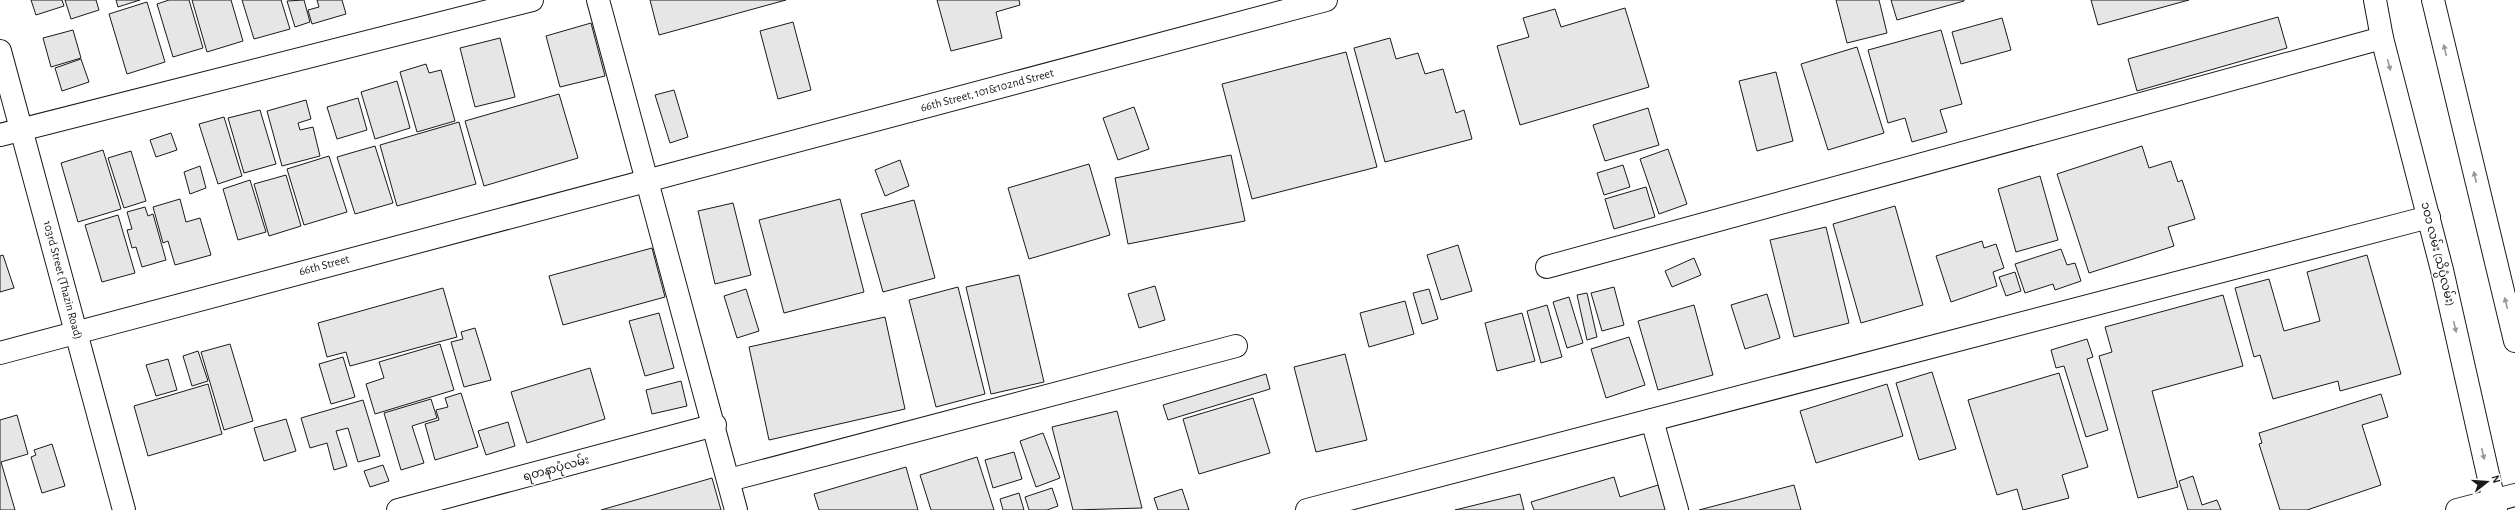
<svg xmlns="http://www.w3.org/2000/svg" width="2515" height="510" viewBox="0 0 2515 510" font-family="'Alegreya Sans','Noto Sans Myanmar',sans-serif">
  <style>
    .building { fill: #e6e6e6; stroke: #1a1a1a }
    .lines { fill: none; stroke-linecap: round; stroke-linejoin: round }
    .minor-casing { stroke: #1a1a1a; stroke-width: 24 }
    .tertiary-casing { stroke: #1a1a1a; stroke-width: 24 }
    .primary-casing { stroke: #1a1a1a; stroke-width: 24 }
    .minor { stroke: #fff; stroke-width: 22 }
    .tertiary { stroke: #fff; stroke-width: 22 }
    .primary { stroke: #fff; stroke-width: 22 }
    .oneway { fill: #989898 }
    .labels { text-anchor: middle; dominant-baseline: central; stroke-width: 3; stroke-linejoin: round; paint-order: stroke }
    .street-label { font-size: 12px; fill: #1a1a1a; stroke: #fff }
  </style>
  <rect width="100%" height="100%" fill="#fff"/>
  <g class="building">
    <path d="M31 0H62L64 6 36 15Z"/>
    <path d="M65 0H96L99 10 71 19Z"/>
    <path d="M116 0H140L118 7Z"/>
    <path d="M169 0H189L203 48 173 57 157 4Z"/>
    <path d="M192 0H231L243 41 207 52Z"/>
    <path d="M242 0H281L290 29 254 39Z"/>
    <path d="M304 0 310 22 295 27 287 1Z"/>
    <path d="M317 0H342L346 14 312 24 308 10 319 7Z"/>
    <path d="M650 0H786L659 35Z"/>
    <path d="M937 0H1019L1020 5 996 12 1002 38 951 51Z"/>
    <path d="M1836 0H1879L1887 33 1847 43Z"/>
    <path d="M1891 0H1964V1L1897 20Z"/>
    <path d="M2091 0H2189L2098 25Z"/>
    <path d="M147 2 165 62 127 74 109 14Z"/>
    <path d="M1625 8 1649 87 1520 125 1497 46 1529 37 1523 18 1555 9 1561 27Z"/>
    <path d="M2278 17 2287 48 2137 91 2128 59Z"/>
    <path d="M2002 18 2011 50 1961 64 1952 32Z"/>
    <path d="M793 22 811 90 778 99 760 31Z"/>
    <path d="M591 23 605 76 560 87 546 36Z"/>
    <path d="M73 30 81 58 51 67 43 38Z"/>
    <path d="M1941 30 1962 104 1940 110 1947 132 1912 142 1905 118 1888 123 1868 50Z"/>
    <path d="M500 38 515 97 475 107 460 48Z"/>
    <path d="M1390 38 1396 59 1418 53 1425 74 1443 69 1456 113 1464 110 1472 139 1385 162 1354 48Z"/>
    <path d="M1857 47 1884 133 1828 150 1801 64Z"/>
    <path d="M1346 52 1377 167 1252 199 1222 84Z"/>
    <path d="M81 59 89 82 62 91 55 68Z"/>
    <path d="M426 64 429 73 441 70 455 121 417 132 400 72Z"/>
    <path d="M1776 72 1793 141 1757 151 1739 81Z"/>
    <path d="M397 81 410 128 375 139 361 92Z"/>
    <path d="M674 90 688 137 670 143 655 95Z"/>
    <path d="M559 94 578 158 484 186 465 121Z"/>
    <path d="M358 98 367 130 337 139 327 107Z"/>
    <path d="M306 100 311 119 298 123 300 130 313 127 320 156 282 166 267 111Z"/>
    <path d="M1134 107 1149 149 1118 160 1103 118Z"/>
    <path d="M1648 108 1659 145 1605 161 1593 125Z"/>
    <path d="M260 110 276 164 244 173 228 118Z"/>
    <path d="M224 117 242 176 218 184 199 124Z"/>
    <path d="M459 122 476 184 397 206 380 145Z"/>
    <path d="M171 133 177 150 156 157 150 140Z"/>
    <path d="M375 146 393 203 355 214 337 157Z"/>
    <path d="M2142 146 2149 168 2171 161 2178 182 2182 180 2195 219 2168 227 2174 246 2089 273 2057 174Z"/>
    <path d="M1668 149 1687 204 1659 214 1640 159Z"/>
    <path d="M103 150 121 209 78 222 61 163Z"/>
    <path d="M131 151 146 201 124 208 108 158Z"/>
    <path d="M1231 155 1245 221 1128 244 1115 178Z"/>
    <path d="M329 156 347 212 304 225 287 169Z"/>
    <path d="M900 160 909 186 885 196 875 170Z"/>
    <path d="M1089 164 1110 235 1029 259 1008 188Z"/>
    <path d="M1623 165 1630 187 1604 195 1597 173Z"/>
    <path d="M200 166 206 188 190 194 184 172Z"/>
    <path d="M286 175 301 226 269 236 254 184Z"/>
    <path d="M2040 176 2058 240 2016 252 1998 189Z"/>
    <path d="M250 180 266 232 238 240 223 189Z"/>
    <path d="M1646 187 1655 217 1614 229 1605 199Z"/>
    <path d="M180 199 186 222 200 218 211 255 175 265 168 241 163 243 153 207Z"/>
    <path d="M840 199 864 292 784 313 759 220Z"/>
    <path d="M914 200 935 278 883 292 861 214Z"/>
    <path d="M733 203 751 275 715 284 698 211Z"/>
    <path d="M1895 206 1923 305 1861 323 1833 224Z"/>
    <path d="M145 207 148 216 153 214 166 260 142 267 136 247 132 248 127 230 132 229 127 212Z"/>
    <path d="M118 215 135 273 102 282 85 225Z"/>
    <path d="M1826 227 1849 323 1794 337 1770 240Z"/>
    <path d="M1982 241 1984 248 1996 244 2004 268 1993 272 1997 286 1951 302 1936 256Z"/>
    <path d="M1458 245 1472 291 1441 300 1427 255Z"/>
    <path d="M652 248 665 297 563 325 549 276Z"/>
    <path d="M2061 249 2067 265 2075 263 2081 281 2055 290 2053 284 2025 293 2015 264Z"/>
    <path d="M3 255 14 288 0 292V256Z"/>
    <path d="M2367 255 2401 374 2340 391 2338 381 2273 399 2260 355 2254 357 2235 288 2269 279 2284 331 2320 321 2307 272Z"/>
    <path d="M1694 258 1701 275 1672 287 1665 271Z"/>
    <path d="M2015 272 2021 291 2006 296 1999 277Z"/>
    <path d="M1019 275 1044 382 991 394 966 287Z"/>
    <path d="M1155 286 1165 320 1139 328 1128 294Z"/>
    <path d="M958 287 985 394 936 407 909 300Z"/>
    <path d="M1614 287 1624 325 1602 331 1591 293Z"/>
    <path d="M443 288 457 337 350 366 346 352 327 357 318 323Z"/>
    <path d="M746 289 759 331 737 338 724 296Z"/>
    <path d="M1429 289 1438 319 1422 324 1413 293Z"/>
    <path d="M1587 293 1597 337 1587 340 1577 295Z"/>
    <path d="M1767 294 1780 338 1745 349 1731 305Z"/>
    <path d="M2223 295 2243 366 2152 391 2178 487 2138 498 2099 356 2112 352 2105 327Z"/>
    <path d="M1569 297 1583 343 1567 348 1553 302Z"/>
    <path d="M1405 301 1414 334 1369 347 1360 313Z"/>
    <path d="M1547 305 1562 357 1541 363 1527 311Z"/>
    <path d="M1694 305 1713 375 1658 390 1638 321Z"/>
    <path d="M659 313 674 368 645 376 629 321Z"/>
    <path d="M1522 313 1535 361 1497 371 1485 323Z"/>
    <path d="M885 317 905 409 769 440 749 347Z"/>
    <path d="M475 328 491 380 464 387 451 342 463 339 461 332Z"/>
    <path d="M1629 337 1645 385 1606 398 1591 349Z"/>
    <path d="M2087 339 2093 357 2087 359 2108 430 2086 437 2064 366 2056 368 2051 350Z"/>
    <path d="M230 344 253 421 224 430 201 352Z"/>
    <path d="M440 344 454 390 375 414 366 384 384 378 379 362Z"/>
    <path d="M198 351 208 381 192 386 183 356Z"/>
    <path d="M1345 354 1367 440 1316 452 1294 367Z"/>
    <path d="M343 357 355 397 331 404 319 364Z"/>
    <path d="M168 359 177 390 156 396 146 365Z"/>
    <path d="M590 368 605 419 527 443 511 392Z"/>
    <path d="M1932 372 1956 449 1919 460 1896 383Z"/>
    <path d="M2059 373 2088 467 2062 475 2069 498 2023 510 2017 489 1997 495 1968 400Z"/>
    <path d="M1266 374 1270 389 1168 420 1163 405Z"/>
    <path d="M681 381 687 406 652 414 646 390Z"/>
    <path d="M208 384 222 434 148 456 134 406Z"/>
    <path d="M1887 384 1903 436 1816 463 1800 411Z"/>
    <path d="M461 393 478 447 435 460 425 424 439 420 436 410 448 407 445 398Z"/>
    <path d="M2381 394 2388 417 2362 425 2381 485 2307 510H2280L2259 444 2262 443 2259 433Z"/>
    <path d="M1253 398 1270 453 1199 474 1183 419Z"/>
    <path d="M431 399 437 418 412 426 424 463 401 470 384 413Z"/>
    <path d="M363 400 380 456 358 462 348 428 336 431 347 466 334 470 327 443 310 448 301 418Z"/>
    <path d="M1117 411 1142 508 1073 510 1052 427Z"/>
    <path d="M17 415 28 454 1 462 15 510H0V420Z"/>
    <path d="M286 419 296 451 264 461 254 428Z"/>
    <path d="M508 422 515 446 486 455 478 431Z"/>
    <path d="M1043 433 1060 478 1036 487 1020 441Z"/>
    <path d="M52 444 65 486 42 493 31 457 36 455 34 450Z"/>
    <path d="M1014 452 1022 479 993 488 985 460Z"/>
    <path d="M977 457 994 510H931L920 475Z"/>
    <path d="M383 465 389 481 370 487 364 471Z"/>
    <path d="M906 467 918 510H819L814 494Z"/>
    <path d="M2193 476 2202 505 2217 500 2221 510H2188L2179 481Z"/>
    <path d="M1614 477 1620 497 1658 485 1666 510H1534L1531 502Z"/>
    <path d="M712 478 721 510H601Z"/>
    <path d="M1794 485 1801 510H1699Z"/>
    <path d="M1052 488 1058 506 1047 510H1029L1025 497Z"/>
    <path d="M1182 489 1189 510H1158L1154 498Z"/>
    <path d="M1019 493 1024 510H1003L1000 499Z"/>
    <path d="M1520 494 1524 510H1455Z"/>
  </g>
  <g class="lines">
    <defs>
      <g id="minor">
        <path d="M598 0 736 510"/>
        <path d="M0 135 532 0"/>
        <path d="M1547 267 2382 38"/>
        <path d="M1652 420 1677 510"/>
        <path d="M729 480 1236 346"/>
        <path d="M398 510 715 425"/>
        <path d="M1307 510 2429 217"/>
      </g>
      <g id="tertiary">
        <path d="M0 51 124 510"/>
        <path d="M0 353 1326 0"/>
        <path d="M2457 510 2515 495"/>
      </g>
      <g id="primary">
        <path d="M2375 0 2382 38 2442 270 2496 510"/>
        <path d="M2433 0 2515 341"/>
      </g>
    </defs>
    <use href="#minor" class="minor-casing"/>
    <use href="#tertiary" class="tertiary-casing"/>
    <use href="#primary" class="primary-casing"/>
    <use href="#minor" class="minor"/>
    <use href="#tertiary" class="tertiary"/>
    <use href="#primary" class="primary"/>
  </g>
  <defs><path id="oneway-solid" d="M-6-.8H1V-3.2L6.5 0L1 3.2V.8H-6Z"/></defs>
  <g class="oneway">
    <use href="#oneway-solid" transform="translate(2445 50) rotate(-103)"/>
    <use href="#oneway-solid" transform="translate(2389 65) rotate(75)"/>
    <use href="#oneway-solid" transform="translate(2475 177) rotate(-103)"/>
    <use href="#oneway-solid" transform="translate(2506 303) rotate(-104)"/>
    <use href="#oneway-solid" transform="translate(2455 327) rotate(77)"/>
    <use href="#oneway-solid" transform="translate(2483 454) rotate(77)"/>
  </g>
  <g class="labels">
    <g class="street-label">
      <text transform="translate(987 90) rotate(-15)">66th Street, 101&amp;102nd Street</text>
      <text transform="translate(2438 254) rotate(76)">၁၀၁ လမ်း (သိပ္ပံလမ်း)</text>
      <text transform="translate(324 265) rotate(-15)">66th Street</text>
      <text transform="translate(63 280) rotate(75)">103rd Street (Thazin Road)</text>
      <text transform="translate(556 468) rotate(-15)">ရတနာပုံလမ်း</text>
    </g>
  </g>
  <g transform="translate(2487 482) rotate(73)" stroke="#ffffff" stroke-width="3" paint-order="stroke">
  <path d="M0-3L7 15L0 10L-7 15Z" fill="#1a1a1a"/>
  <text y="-6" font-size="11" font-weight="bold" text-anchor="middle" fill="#1a1a1a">N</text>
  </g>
</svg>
